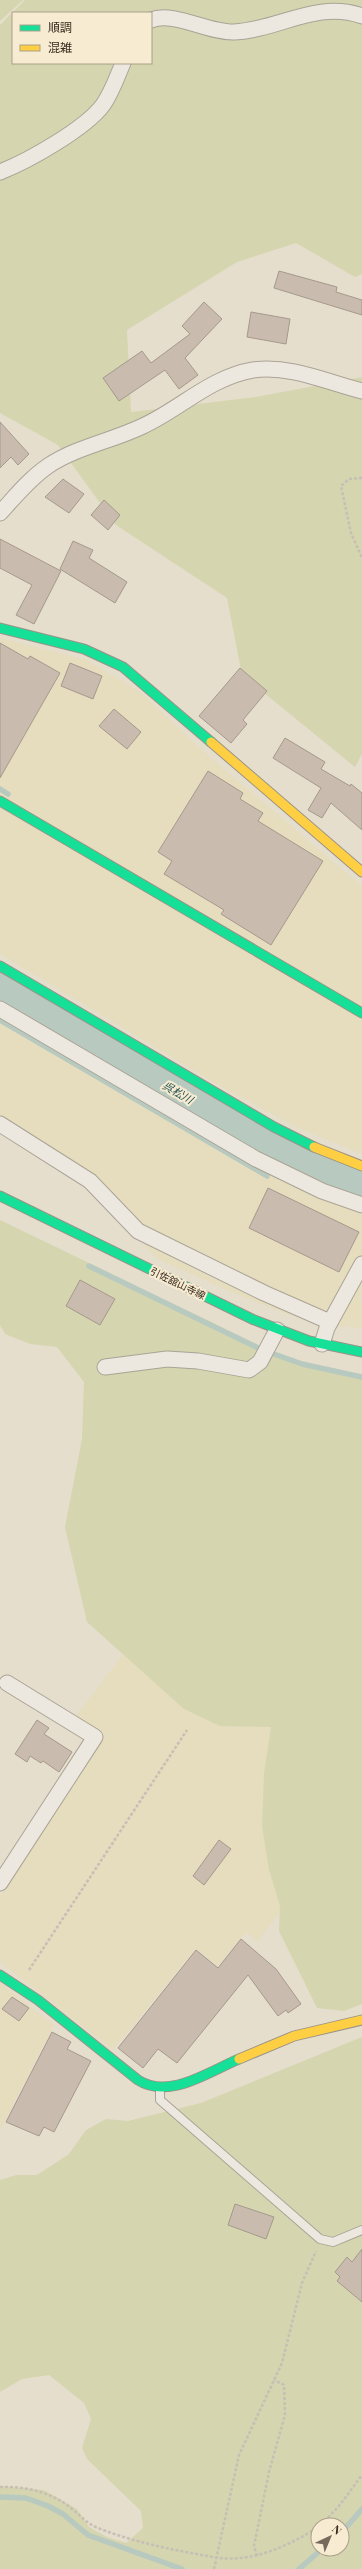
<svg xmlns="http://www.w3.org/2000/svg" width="362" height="2569" viewBox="0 0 362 2569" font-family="'Playfair Display','Noto Sans JP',serif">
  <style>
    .farmland { fill: #e5ddbd }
    .green { fill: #d5d5af; fill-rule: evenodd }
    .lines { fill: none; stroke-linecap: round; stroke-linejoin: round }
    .stream { stroke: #b8cabf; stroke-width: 5.5 }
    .river { stroke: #b8cabf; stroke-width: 34 }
    .building { fill: #c9bcae; stroke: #a5998c }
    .lane-casing { stroke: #aaa396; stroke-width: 10 }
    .street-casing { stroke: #aaa396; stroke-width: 17 }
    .fast-casing { stroke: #9a9286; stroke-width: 11 }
    .slow-casing { stroke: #9a9286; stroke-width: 11 }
    .path { stroke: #c6bfb5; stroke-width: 2.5; stroke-dasharray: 3 2; stroke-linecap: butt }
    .lane { stroke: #ede8df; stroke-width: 8 }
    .street { stroke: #ede8df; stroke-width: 15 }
    .fast { stroke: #16e098; stroke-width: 9 }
    .slow { stroke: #ffcf43; stroke-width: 9 }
    .labels { text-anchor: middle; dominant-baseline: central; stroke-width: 4; stroke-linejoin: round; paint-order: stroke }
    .street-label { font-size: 10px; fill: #392b1e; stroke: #f7ecd2 }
    .water-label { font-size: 11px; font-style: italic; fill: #2c5a57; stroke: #f7ecd2 }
  </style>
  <rect width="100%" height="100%" fill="#e5decd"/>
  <g class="farmland">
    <path d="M0 638 87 660 140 692 211 758 362 886V1154L296 1127 213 1082 0 954Z"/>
    <path d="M0 1011 330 1196 362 1206V1328L335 1326 290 1315 243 1297 157 1259 101 1197 0 1132Z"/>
    <path d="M123 1654 184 1709 220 1726 271 1727 264 1773 262 1826 269 1870 280 1906V1913L258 1941 246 1932 218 1966 196 1948 113 2050 0 1962V1896L105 1735 76 1716Z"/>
    <path d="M0 1983 54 2025 0 2130Z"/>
  </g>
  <g class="green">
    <path d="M0 0H23L0 21Z"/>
    <path d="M25 0H362V274L355 277 296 243 237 262 127 330 131 412 256 397 362 377V754L355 767 242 675 227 598 116 525 58 445 0 413V25ZM13 13H151V63H13Z"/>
    <path d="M0 1220 267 1349 302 1362 362 1375V2004L344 2011 317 2008 279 1931 280 1906 269 1870 262 1826 264 1773 271 1727 220 1726 184 1709 87 1622 65 1527 82 1439 84 1382 57 1347 30 1344 5 1334 0 1325Z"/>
    <path d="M362 2037V2569H0V2486L44 2490 77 2509 89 2527 107 2537 126 2543 143 2528 141 2511 87 2459 82 2448 91 2419 84 2403 49 2375 22 2379 0 2392V2180L16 2175H37L69 2154 86 2130 106 2119 128 2121 201 2103ZM318 2525H342V2549H318Z"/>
  </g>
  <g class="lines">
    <g class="stream">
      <path d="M0 789 8 794"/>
      <path d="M0 1020 267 1176"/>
      <path d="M89 1266 260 1349"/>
      <path d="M274 1354 302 1364 362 1377"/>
      <path d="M0 2497 26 2498 48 2506 63 2514 88 2535 182 2569"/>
      <path d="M342 2532 362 2509"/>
      <path d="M299 2569 322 2549"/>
    </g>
    <path class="river" d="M0 987 265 1143 328 1173 362 1185"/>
  </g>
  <g class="building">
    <path d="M279 271 337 287 336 292 362 300V315L274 288Z"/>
    <path d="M204 302 222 319 185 358 198 375 179 389 165 370 119 401 103 378 142 351 151 363 190 334 182 326Z"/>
    <path d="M251 312 290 319 286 344 247 337Z"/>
    <path d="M0 422 29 454 18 465 11 457 0 468Z"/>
    <path d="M63 479 84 494 69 513 45 497Z"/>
    <path d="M104 500 120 515 108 530 91 515Z"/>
    <path d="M0 539 61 571 34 624 16 615 32 585 0 568Z"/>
    <path d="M73 541 93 550 89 558 127 582 115 603 60 569Z"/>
    <path d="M0 643 28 659 30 656 60 673 0 778Z"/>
    <path d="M70 663 102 676 93 699 61 686Z"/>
    <path d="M240 668 267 691 243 720 247 724 231 743 199 716Z"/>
    <path d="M114 709 141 732 127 749 99 726Z"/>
    <path d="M285 738 325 762 321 769 350 786 351 784 362 793V830L331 803 322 818 308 810 321 788 273 758Z"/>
    <path d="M208 771 243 793 240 799 263 813 258 821 323 861 271 945 221 914 224 910 164 874 172 861 158 852Z"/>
    <path d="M268 1188 359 1232 339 1272 249 1228Z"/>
    <path d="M80 1280 115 1299 100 1325 66 1306Z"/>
    <path d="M37 1720 49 1728 44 1734 72 1752 59 1772 43 1761 41 1763 30 1756 27 1762 15 1754Z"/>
    <path d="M219 1840 231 1849 204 1885 193 1876Z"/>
    <path d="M241 1939 276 1969 301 2004 288 2013 286 2010 278 2016 248 1975 177 2063 158 2049 143 2068 118 2048 196 1950 218 1968Z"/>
    <path d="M12 1997 29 2008 19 2021 2 2009Z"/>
    <path d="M52 2032 71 2042 67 2049 91 2061 54 2132 44 2127 39 2136 6 2122Z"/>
    <path d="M235 2204 274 2217 266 2239 228 2225Z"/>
    <path d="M362 2249V2302L337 2281 340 2277 335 2272 347 2257 352 2262Z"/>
  </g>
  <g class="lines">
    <defs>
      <path id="lane" d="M160 2090V2100L320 2239 333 2242 362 2230"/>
      <g id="street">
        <path d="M151 20C174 11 208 33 234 32 279 30 316 0 362 16"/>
        <path d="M0 172C28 161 85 129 103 105 112 92 117 77 123 63"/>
        <path d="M0 513C15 497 29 479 48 466 76 447 112 441 143 426 180 409 211 377 253 370 291 365 326 382 362 391"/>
        <path d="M0 1009 256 1159 322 1191 362 1205"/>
        <path d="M0 1124 90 1181 138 1231 264 1293 330 1322"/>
        <path d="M322 1344 327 1328 362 1264"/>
        <path d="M105 1367 167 1359 198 1361 249 1370 260 1362 277 1330"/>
        <path d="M0 1883 95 1737 7 1683"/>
      </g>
      <g id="fast">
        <path d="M0 628 84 649 123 667 211 742"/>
        <path d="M0 801 362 1013"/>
        <path d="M0 966 274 1127 314 1147"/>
        <path d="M0 1196 252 1319 309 1341 362 1352"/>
        <path d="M0 1975 38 2000 138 2080C169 2100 208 2072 239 2059"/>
      </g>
      <g id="slow">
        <path d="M211 742 362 872"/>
        <path d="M314 1147 362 1166"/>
        <path d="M239 2059 294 2036 362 2020"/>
      </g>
    </defs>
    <use href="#lane" class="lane-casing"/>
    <use href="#street" class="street-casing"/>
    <use href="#fast" class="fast-casing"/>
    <use href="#slow" class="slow-casing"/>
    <g class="path">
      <path d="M362 478 349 479 341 486 351 533 362 558"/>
      <path d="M29 1970 187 1730"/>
      <path d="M0 2487C25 2486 51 2492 71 2508 80 2515 87 2524 98 2528 136 2543 178 2551 219 2558 253 2562 289 2546 318 2527"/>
      <path d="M321 2525 339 2506 362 2475"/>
      <path d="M257 2556 254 2546 269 2472 285 2415 284 2385 274 2380"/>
      <path d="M214 2569 239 2455 282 2363 302 2283 316 2251"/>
    </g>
    <use href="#lane" class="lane"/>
    <use href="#street" class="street"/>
    <use href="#fast" class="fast"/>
    <use href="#slow" class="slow"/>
  </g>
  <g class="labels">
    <g class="street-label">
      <text transform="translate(178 1283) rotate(26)">引佐舘山寺線</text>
    </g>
    <g class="water-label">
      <text transform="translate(178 1092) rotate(30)">呉松川</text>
    </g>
  </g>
  <rect x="12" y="12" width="140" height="52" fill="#f7ecd2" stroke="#ab9f8a"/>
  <rect x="20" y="25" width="20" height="6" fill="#16e098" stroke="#ab9f8a"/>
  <text x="48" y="32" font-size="12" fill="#392b1e">順調</text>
  <rect x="20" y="45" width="20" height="6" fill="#ffcf43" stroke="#ab9f8a"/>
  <text x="48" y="52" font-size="12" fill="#392b1e">混雑</text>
  <g transform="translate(330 2537) rotate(44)"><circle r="19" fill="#f7ecd2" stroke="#ab9f8a"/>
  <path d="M0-3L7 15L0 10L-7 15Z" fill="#756a5b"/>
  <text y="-6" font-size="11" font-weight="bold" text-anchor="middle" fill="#392b1e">N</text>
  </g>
</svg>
